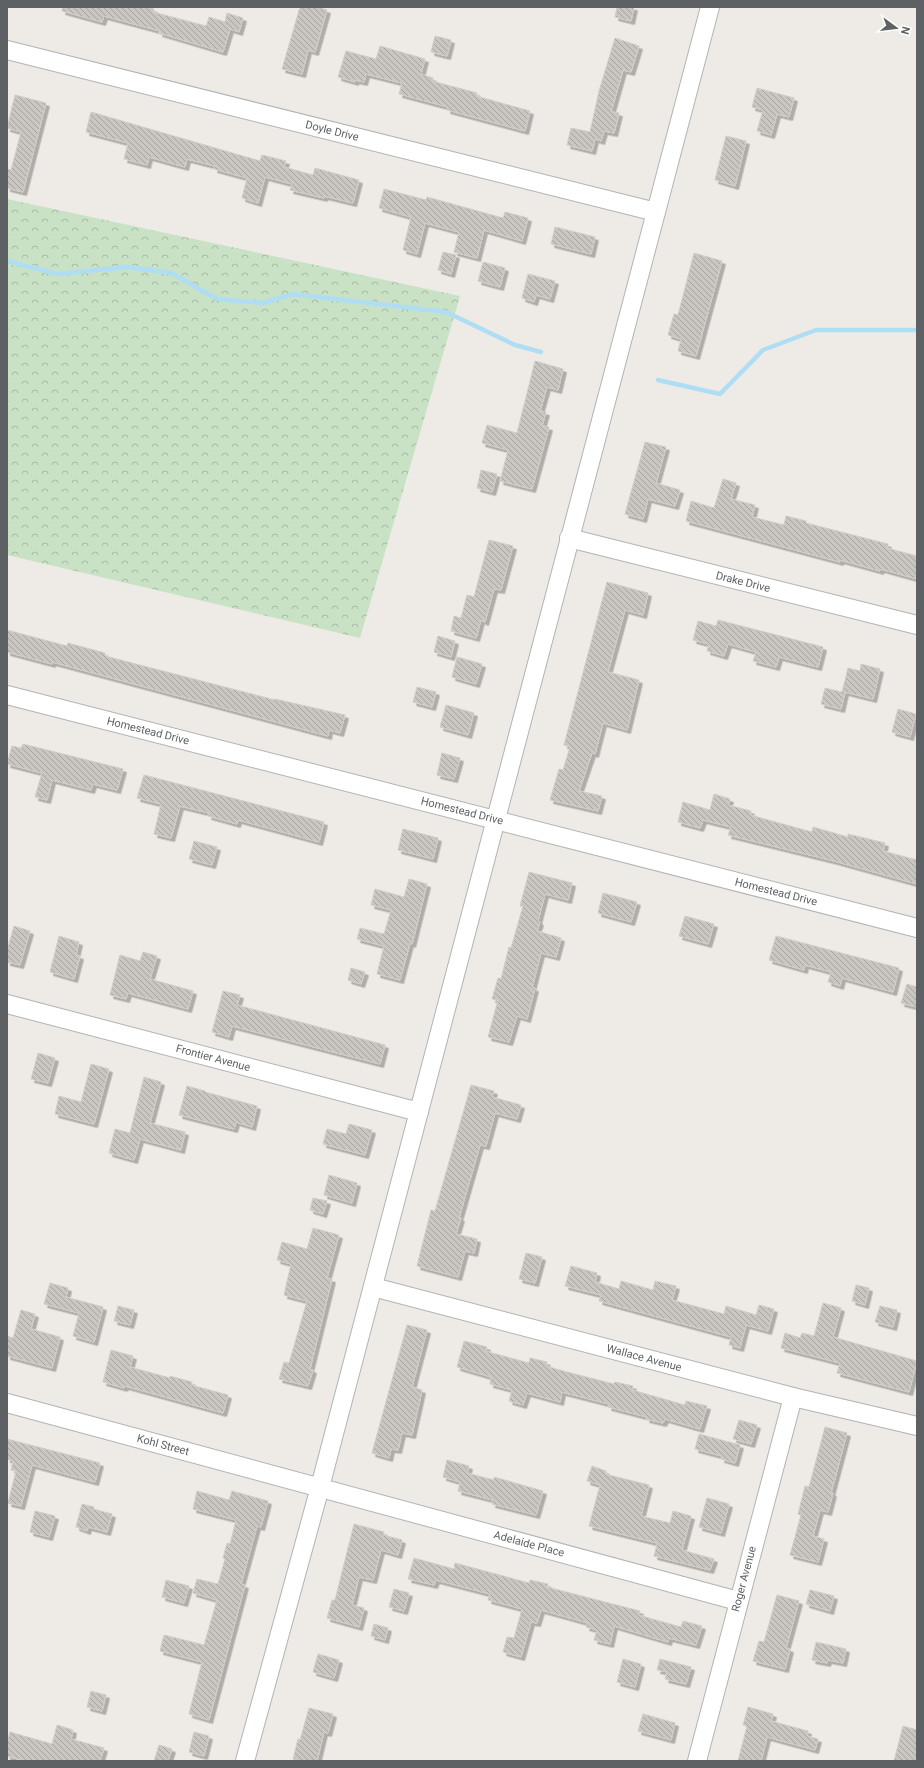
<svg xmlns="http://www.w3.org/2000/svg" width="924" height="1768" viewBox="0 0 924 1768" font-family="Roboto,sans-serif">
  <style>
    .forest { fill: url(#forest-crowns) }
    .lines { fill: none; stroke-linecap: round; stroke-linejoin: round }
    .stream { stroke: #afdef4; stroke-width: 4.5 }
    .building { fill: url(#building-back-hatch); stroke: #d2ccc5; filter: url(#shadow) }
    .street-casing { stroke: #b1b3b6; stroke-width: 20 }
    .street { stroke: #fff; stroke-width: 18 }
    .labels { text-anchor: middle; dominant-baseline: central; stroke-width: 4; stroke-linejoin: round; paint-order: stroke }
    .street-label { font-size: 11px; fill: #5d6164; stroke: #fff }
  </style>
  <defs>
    <pattern id="forest-crowns" width="20" height="18" patternUnits="userSpaceOnUse"><rect width="20" height="18" fill="#c9e2c5"/><path d="M2 6a3 3 0 1 1 6 0M12 15a3 3 0 1 1 6 0" fill="none" stroke="#a6bba4"/></pattern>
    <pattern id="building-back-hatch" width="6" height="6" patternUnits="userSpaceOnUse"><rect width="6" height="6" fill="#c9c6c2"/><path d="M-1 5l2 2M0 0l6 6M5-1l2 2" fill="none" stroke="#a6a4a1"/></pattern>
    <filter id="shadow"><feDropShadow dx="3.5" dy="3.5" stdDeviation="0" flood-color="#0004"/></filter>
  </defs>
  <rect width="100%" height="100%" fill="#eeebe6"/>
  <path class="forest" d="M7 199 460 296 360 638 7 555Z"/>
  <g class="lines">
    <g class="stream">
      <path d="M7 261 57 274 128 267 171 273 217 299 263 303 293 294 446 312 515 345 541 352"/>
      <path d="M658 380 720 394 763 350 816 330H917"/>
    </g>
  </g>
  <g class="building">
    <path d="M63 7H146L154 9 153 12 206 26 209 17 225 22 227 13 243 18 239 32 230 29 223 52 159 33 160 31 104 16 102 22 62 11Z"/>
    <path d="M300 7H317L327 10 315 52 308 50 302 74 282 69Z"/>
    <path d="M617 7H634L631 21 615 17Z"/>
    <path d="M435 36 451 40 447 56 431 52Z"/>
    <path d="M615 38 639 46 631 72 623 70 611 112 619 113 614 133 604 131 601 141 595 139 592 151 567 145 571 128 590 132 599 91Z"/>
    <path d="M380 46 425 59 421 74 433 78 432 81 477 93 476 96 530 111 525 131 447 110 448 107 399 94 402 83 366 74 364 82 355 80V82L338 77 346 51 376 59Z"/>
    <path d="M757 88 794 98 789 117 777 114 771 135 757 131 763 110 752 107Z"/>
    <path d="M15 95 46 103 23 192 7 188V169L11 170 21 132 7 128Z"/>
    <path d="M91 112 260 161 262 155 286 161 284 167 313 175 315 168 359 180 353 203 324 196V198L290 190 292 184 265 177 258 203 242 198 247 178 214 169 215 166 187 159 185 167 149 157 147 165 124 159 128 143 86 132Z"/>
    <path d="M726 136 746 141 735 186 715 180Z"/>
    <path d="M384 189 426 200 427 197 503 218 505 212 528 218 522 241 484 230 477 258 454 252 459 232 425 223 417 254 403 250 411 217 379 208Z"/>
    <path d="M555 227 595 237 591 254 551 244Z"/>
    <path d="M443 252 456 255 451 274 438 270Z"/>
    <path d="M694 253 722 261 696 356 678 351 681 339 668 335 674 314 678 315Z"/>
    <path d="M483 262 505 268 500 287 478 281Z"/>
    <path d="M528 274 555 281 550 299 536 295 534 302 522 298Z"/>
    <path d="M535 361 563 369 558 390 547 387 540 411 546 412 542 426 549 427 532 489 500 481 508 450 482 443 487 425 517 433Z"/>
    <path d="M645 442 666 447 656 483 680 490 675 506 648 499 643 519 625 514Z"/>
    <path d="M481 470 497 474 492 492 477 488Z"/>
    <path d="M723 479 736 483 731 499 755 505 752 517 784 525 786 516 806 521V523L888 544 887 548 917 556V579L881 569 880 571 840 560V562L686 521 691 501 714 508Z"/>
    <path d="M489 540 513 546 501 590 494 589 485 622 481 620 476 638 451 631 454 616 461 618 467 595 474 597Z"/>
    <path d="M607 582 648 593 643 615 625 610 608 672 639 680 627 730 603 723 595 754 592 753 579 791 602 796 598 811 550 800 559 769 563 770 570 747 564 745Z"/>
    <path d="M718 620 823 647 818 667 779 657 776 667 753 661 756 652 728 644 724 656 707 651 709 644 693 640 698 621 716 626Z"/>
    <path d="M7 630 67 646 68 643 105 653V656L275 700V699L345 715 340 733 329 730 328 736 298 728 52 662V664L7 652Z"/>
    <path d="M438 636 455 641 451 657 434 652Z"/>
    <path d="M457 657 482 664 476 684 452 677Z"/>
    <path d="M861 664 880 669 873 699 845 692 841 709 821 704 825 688 842 692 848 668 860 671Z"/>
    <path d="M417 687 436 692 432 707 413 702Z"/>
    <path d="M446 705 474 713 468 735 440 727Z"/>
    <path d="M898 709 916 714 910 737 892 732Z"/>
    <path d="M23 744 123 769 117 790 93 784 91 790 52 780 47 800 35 797 42 773 7 764 12 746 21 748Z"/>
    <path d="M442 753 460 758 454 779 437 775Z"/>
    <path d="M144 775 324 822 319 842 238 820 237 824 208 816 209 813 180 806 171 838 154 834 161 804 137 798Z"/>
    <path d="M714 794 730 799 728 805 751 811 750 815 812 832 813 827 848 837V834L885 843 883 851 917 860V884L834 861 728 835 731 827 703 820 700 828 678 822 683 802 710 810Z"/>
    <path d="M403 829 438 838 433 859 398 850Z"/>
    <path d="M194 841 217 847 212 865 189 859Z"/>
    <path d="M529 872 572 883 568 900 545 894 538 921 540 922 537 931 561 938 556 957 541 953 532 988H535L527 1019 517 1016 509 1042 488 1037 498 1000 492 999 498 978 501 979 509 947 511 948 523 906H520Z"/>
    <path d="M409 879 427 884 412 944 410 943 400 980 377 974 384 946 357 939 360 928 384 934 391 910 371 905 375 889 404 897Z"/>
    <path d="M603 893 637 902 631 922 598 913Z"/>
    <path d="M685 916 714 924 708 944 679 936Z"/>
    <path d="M14 926 30 931 20 965 7 962V951Z"/>
    <path d="M59 936 79 942 76 955 80 956 74 979 50 972Z"/>
    <path d="M776 936 899 968 893 992 842 978 840 986 828 982 831 972 805 965 804 970 769 960Z"/>
    <path d="M143 952 157 956 150 979 193 991 188 1009 128 993 126 999 110 995 120 955 140 961Z"/>
    <path d="M351 968 365 972 361 984 348 980Z"/>
    <path d="M907 984 917 987V1007L901 1003Z"/>
    <path d="M223 991 240 995 237 1005 385 1045 380 1064 232 1026 229 1037 212 1032Z"/>
    <path d="M38 1053 55 1058 48 1083 31 1079Z"/>
    <path d="M91 1064 109 1069 94 1124 55 1114 59 1096 81 1102Z"/>
    <path d="M144 1077 161 1082 150 1123 185 1132 181 1150 140 1139 134 1160 109 1153 115 1129 130 1133Z"/>
    <path d="M471 1085 494 1091 492 1097 521 1105 517 1119 495 1113 486 1146 480 1145 459 1218H461L456 1234 477 1239 474 1253 465 1251 458 1277 417 1266 431 1210 435 1211Z"/>
    <path d="M187 1086 205 1091V1092L257 1106 252 1127 236 1122 234 1129 179 1115Z"/>
    <path d="M349 1124 372 1130 365 1155 323 1144 327 1129 346 1134Z"/>
    <path d="M329 1175 357 1183 352 1203 324 1195Z"/>
    <path d="M313 1198 327 1201 323 1214 310 1210Z"/>
    <path d="M313 1228 339 1235 327 1278 332 1279 310 1369 313 1370 308 1386 279 1379 284 1362 289 1363 307 1301 284 1295 291 1264 277 1260 282 1242 307 1249Z"/>
    <path d="M526 1253 542 1257 535 1283 519 1279Z"/>
    <path d="M571 1266 597 1273 595 1282 619 1289 621 1281 653 1290 655 1281 676 1286 672 1300 724 1314 726 1306 756 1315 759 1305 774 1309 768 1331 746 1325 740 1348 729 1345 731 1337 599 1301 601 1295 565 1286Z"/>
    <path d="M50 1283 68 1288 66 1297 103 1307 94 1342 73 1336 79 1313 44 1304Z"/>
    <path d="M856 1285 869 1288 865 1305 852 1301Z"/>
    <path d="M823 1303 841 1308 833 1337 917 1361 909 1392 837 1373 840 1363 781 1348 785 1333 800 1338 802 1333 814 1336Z"/>
    <path d="M118 1306 134 1310 130 1325 114 1321Z"/>
    <path d="M880 1306 897 1310 893 1327 875 1322Z"/>
    <path d="M21 1310 35 1314 31 1329 60 1337 52 1368 7 1356V1336L13 1338Z"/>
    <path d="M407 1325 427 1330 412 1387 422 1390 412 1435 402 1433 398 1450 391 1449 389 1458 372 1453Z"/>
    <path d="M464 1341 487 1347 485 1351 529 1363 530 1358 547 1362 546 1366 567 1372 614 1384 615 1382 633 1386 632 1390 685 1405 686 1401 707 1406 700 1429 665 1419 663 1423 646 1419 647 1417 608 1407 609 1404 562 1392 560 1402 527 1393 523 1405 509 1401 512 1390 490 1384 491 1377 457 1367Z"/>
    <path d="M111 1350 133 1356 130 1367 170 1378V1376L192 1382 191 1385 228 1395 223 1413 125 1386 124 1388 103 1382Z"/>
    <path d="M739 1420 757 1425 751 1444 733 1439Z"/>
    <path d="M825 1427 847 1433 831 1493H833L828 1512 820 1510 813 1536 824 1539 818 1562 790 1555 801 1515 798 1514 805 1486 809 1487Z"/>
    <path d="M699 1434 740 1445 735 1463 721 1459 722 1456 695 1449Z"/>
    <path d="M7 1439 100 1463 95 1482 32 1465 21 1506 8 1503 16 1471 11 1470 13 1461 7 1459Z"/>
    <path d="M447 1460 469 1466 467 1473 494 1480V1477L543 1491 536 1515 492 1504 493 1500 458 1491 460 1482 443 1477Z"/>
    <path d="M592 1466 606 1471 605 1474 649 1485 641 1516 670 1523 673 1511 691 1516 682 1550 714 1559 710 1570 654 1556 657 1543 589 1526 600 1485 587 1481Z"/>
    <path d="M197 1491 229 1500 232 1491 268 1501 261 1527 257 1526 241 1584 245 1585 209 1720 189 1714 202 1662 160 1651 164 1635 204 1645 217 1600 193 1593 197 1579 218 1584 225 1559 223 1558 227 1543 230 1544 236 1520 193 1509Z"/>
    <path d="M707 1498 729 1504 721 1533 699 1527Z"/>
    <path d="M82 1504 94 1507 93 1509 112 1514 107 1532 88 1527 87 1531 76 1527Z"/>
    <path d="M35 1511 55 1516 49 1537 30 1532Z"/>
    <path d="M354 1524 384 1532 383 1535 402 1540 398 1555 381 1550 373 1580 359 1577 352 1605 364 1608 359 1627 327 1618 332 1600H335Z"/>
    <path d="M414 1558 454 1569 455 1563 529 1583 530 1580 548 1584 547 1587 640 1611 638 1615 681 1627 683 1621 702 1626 696 1645 669 1638 668 1642 614 1626 610 1644 594 1640 597 1630 586 1627 588 1623 541 1610 537 1623 531 1622 521 1657 503 1652 507 1637 514 1638 522 1609 488 1600 490 1594 436 1580 434 1585 408 1579Z"/>
    <path d="M166 1580 189 1586 184 1603 162 1597Z"/>
    <path d="M394 1589 409 1593 404 1611 389 1607Z"/>
    <path d="M810 1590 834 1596 830 1611 806 1604Z"/>
    <path d="M777 1595 799 1601 786 1648 790 1649 785 1669 753 1661 759 1641 764 1642Z"/>
    <path d="M374 1624 388 1628 385 1640 371 1636Z"/>
    <path d="M816 1642 846 1649 843 1663 828 1660 827 1663 812 1660Z"/>
    <path d="M318 1654 339 1660 334 1678 313 1672Z"/>
    <path d="M623 1659 641 1664 635 1687 617 1682Z"/>
    <path d="M660 1659 691 1667 686 1684 665 1679 667 1672 657 1670Z"/>
    <path d="M91 1691 106 1695 102 1711 87 1707Z"/>
    <path d="M748 1707 773 1714 771 1721 808 1731 807 1736 818 1739 815 1750 767 1737 761 1761H738L747 1726 743 1725Z"/>
    <path d="M309 1708 333 1714 328 1733 324 1732 317 1761H300L293 1759 298 1739 300 1740Z"/>
    <path d="M643 1714 675 1723 671 1740 638 1731Z"/>
    <path d="M57 1725 73 1730 71 1739 104 1748 100 1761H25L7 1756V1744L10 1732 52 1744Z"/>
    <path d="M903 1726 917 1730V1761H894Z"/>
    <path d="M194 1732 209 1736 204 1756 189 1752Z"/>
    <path d="M159 1745 172 1749 168 1761H154Z"/>
  </g>
  <g class="lines">
    <defs>
      <g id="street">
        <path d="M7 50 656 212"/>
        <path d="M569 538 917 625"/>
        <path d="M7 695 917 928"/>
        <path d="M7 1004 419 1112"/>
        <path d="M373 1287 793 1397 917 1426"/>
        <path d="M7 1403 738 1601"/>
        <path d="M245 1761 320 1487 710 7"/>
        <path d="M697 1761 793 1397"/>
      </g>
    </defs>
    <use href="#street" class="street-casing"/>
    <use href="#street" class="street"/>
  </g>
  <g class="labels">
    <g class="street-label">
      <text transform="translate(332 131) rotate(14)">Doyle Drive</text>
      <text transform="translate(743 582) rotate(14)">Drake Drive</text>
      <text transform="translate(148 731) rotate(14)">Homestead Drive</text>
      <text transform="translate(462 811) rotate(14)">Homestead Drive</text>
      <text transform="translate(776 892) rotate(14)">Homestead Drive</text>
      <text transform="translate(213 1058) rotate(15)">Frontier Avenue</text>
      <text transform="translate(644 1358) rotate(15)">Wallace Avenue</text>
      <text transform="translate(163 1445) rotate(15)">Kohl Street</text>
      <text transform="translate(529 1544) rotate(15)">Adelaide Place</text>
      <text transform="translate(744 1579) rotate(-75)">Roger Avenue</text>
    </g>
  </g>
  <rect width="924" height="1768" fill="none" stroke="#5d6164" stroke-width="16"/>
  <g transform="translate(896 28) rotate(105)" stroke="#ffffff" stroke-width="3" paint-order="stroke">
  <path d="M0-3L7 15L0 10L-7 15Z" fill="#5d6164"/>
  <text y="-6" font-size="11" font-weight="bold" text-anchor="middle" fill="#5d6164">N</text>
  </g>
</svg>
